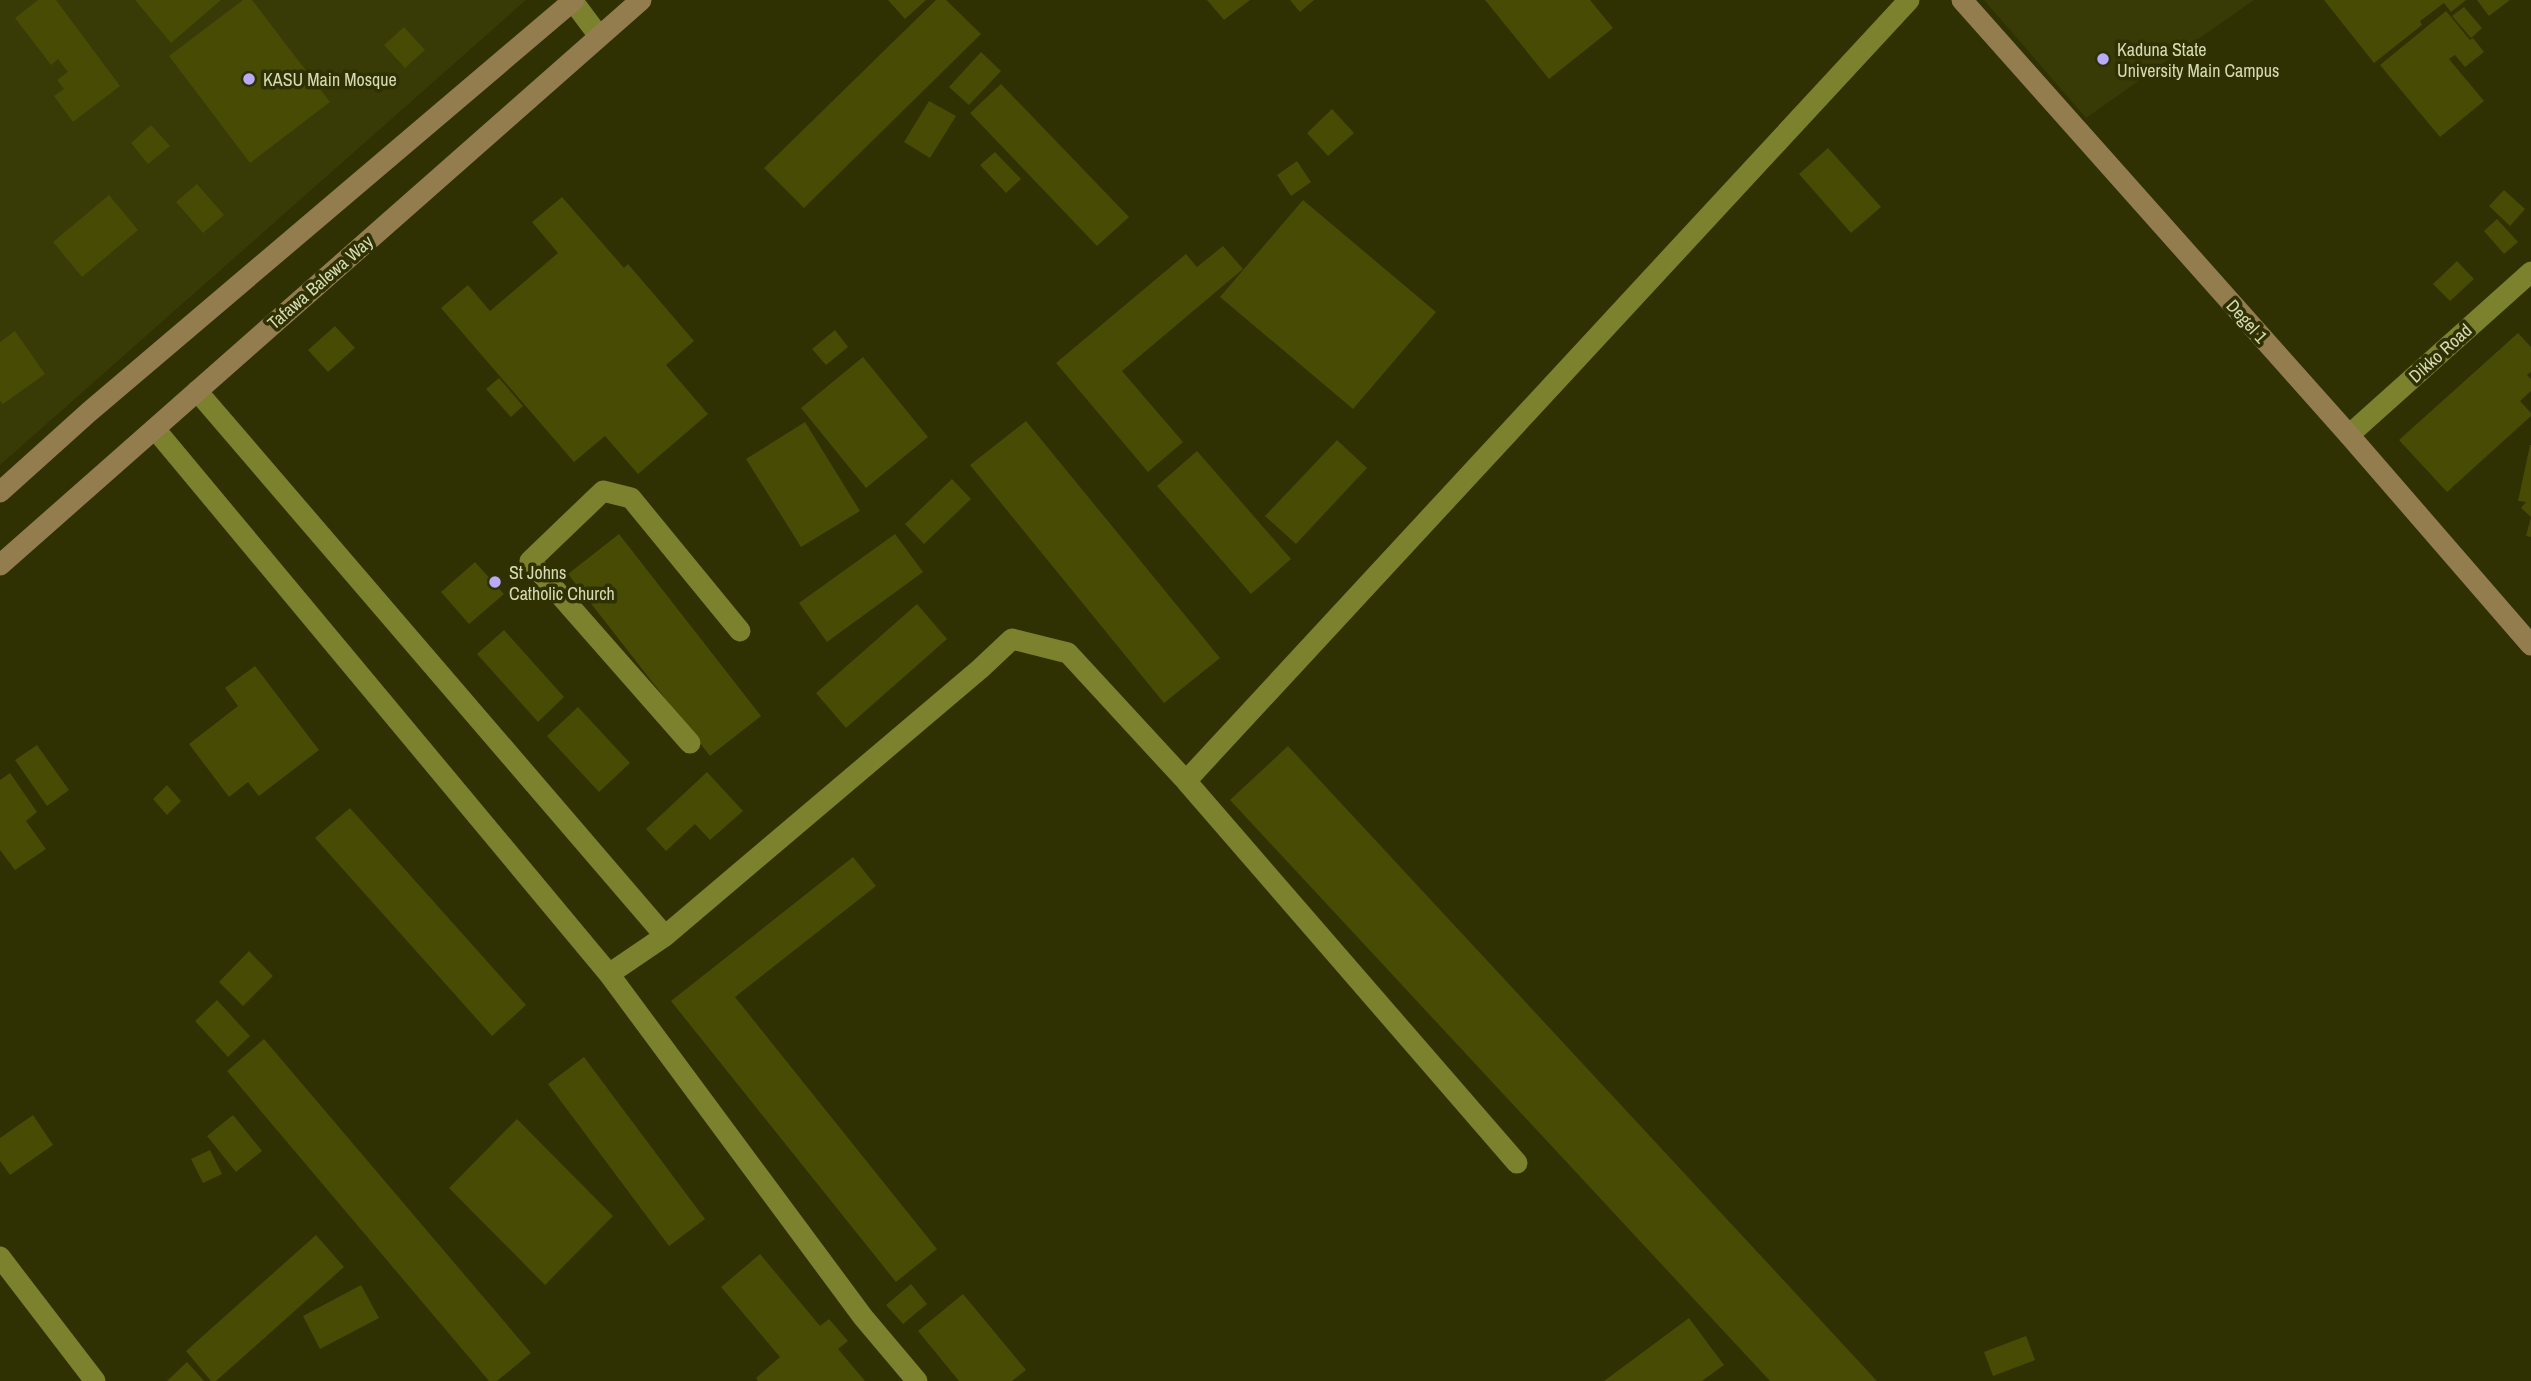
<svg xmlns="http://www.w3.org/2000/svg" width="2531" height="1381" viewBox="0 0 2531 1381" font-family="'Archivo Narrow',sans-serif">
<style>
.built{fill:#383b06}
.building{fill:#484b04}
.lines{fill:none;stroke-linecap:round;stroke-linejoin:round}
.lane{stroke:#7c812d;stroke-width:21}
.street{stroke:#7c812d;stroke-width:21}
.secondary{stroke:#937d4e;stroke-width:21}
.poi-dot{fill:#b9abf7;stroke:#2f3103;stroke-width:2.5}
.labels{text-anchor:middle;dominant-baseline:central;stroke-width:7;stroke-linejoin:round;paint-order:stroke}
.poi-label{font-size:18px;fill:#d5dab2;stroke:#2f3103;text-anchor:start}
.street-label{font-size:18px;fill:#d5dab2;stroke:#2f3103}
</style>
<rect width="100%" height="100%" fill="#2f3103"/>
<!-- built -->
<path class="built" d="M0,0H526L0,465Z
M1984,0H2254L2086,118Z"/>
<!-- building -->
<path class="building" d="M38,0H56L120,86L73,122L54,96L64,89L57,80L68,72L58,59L51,65L15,18Z
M135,0H221L171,43Z
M243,0H252L330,102L250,163L169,56Z
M888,0H926L905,19Z
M936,0H946L981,34L804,208L764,168Z
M1207,0H1250L1224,20Z
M1290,0H1314L1300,12Z
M1485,0H1590L1613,28L1549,79Z
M2324,0H2466L2451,12L2444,3L2420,21L2422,25L2374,63Z
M2477,0H2510L2489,16Z
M2464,7L2482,28L2471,38L2452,16Z
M2446,11L2470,40L2473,38L2484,52L2465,67L2455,55L2449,59L2484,101L2440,137L2380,65Z
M404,27L425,50L405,68L384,45Z
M981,52L1001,71L969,105L949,87Z
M1001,84L1129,217L1097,246L970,113Z
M929,101L956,116L930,158L904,142Z
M1332,109L1354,133L1328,156L1307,133Z
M151,125L170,146L148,164L131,143Z
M1828,148L1881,207L1851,233L1799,174Z
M995,152L1021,179L1006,193L980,165Z
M1297,161L1311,182L1291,196L1277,175Z
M197,184L224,215L203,233L176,202Z
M2504,190L2525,209L2510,226L2489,206Z
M109,195L138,230L82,277L53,242Z
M562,197L624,268L628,264L694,341L666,365L708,414L638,474L605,436L574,462L441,308L468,285L490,311L558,253L532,222Z
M1303,200L1436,312L1353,409L1220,297Z
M2497,219L2518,242L2504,254L2484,231Z
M1223,246L1243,269L1122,371L1183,442L1148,472L1056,363L1186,254L1197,267Z
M2457,261L2474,279L2450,301L2433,284Z
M335,326L355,348L328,372L308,350Z
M835,330L848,347L826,365L812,349Z
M15,331L45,374L3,404L0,401V342Z
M2518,333L2531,347V372L2527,375L2531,379V391L2520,401L2531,413V416L2447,492L2399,440Z
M863,357L928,437L866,488L801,408Z
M499,378L523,406L511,417L486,389Z
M1026,421L1220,658L1164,703L970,465Z
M805,422L860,511L801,547L746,459Z
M1337,440L1367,468L1296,544L1265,516Z
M2530,445H2531V537L2526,536L2531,517L2521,508L2526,502L2518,501Z
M1197,451L1291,559L1251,594L1157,486Z
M952,479L971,499L924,544L905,524Z
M619,534L761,716L710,756L568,574Z
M895,534L923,572L827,642L799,603Z
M475,562L504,594L469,624L441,592Z
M917,604L947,639L846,728L816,693Z
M504,630L564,697L538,722L477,654Z
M255,666L319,750L259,796L248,782L229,797L189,744L238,706L225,688Z
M578,707L630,763L599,792L547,736Z
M37,745L69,790L47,806L15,760Z
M1288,746L1877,1381H1770L1230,800Z
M707,772L743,811L710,840L695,824L666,851L646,829Z
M10,773L37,812L26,821L46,849L15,870L0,850V780Z
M167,785L181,801L167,815L153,799Z
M350,808L526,1005L492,1036L315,838Z
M853,857L876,886L735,997L937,1249L896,1282L671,1001Z
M249,951L273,976L243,1006L219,982Z
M217,1000L250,1036L228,1057L195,1021Z
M264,1039L531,1353L497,1381H489L227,1071Z
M584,1057L705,1219L669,1246L548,1084Z
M33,1115L53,1145L10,1175L0,1161V1138Z
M233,1115L262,1151L236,1172L207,1136Z
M517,1119L613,1216L545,1285L449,1188Z
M210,1150L222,1174L203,1183L191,1159Z
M316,1235L344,1267L216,1381H211L186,1351Z
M760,1254L820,1326L829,1319L848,1341L838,1349L865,1381H758L756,1378L780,1357L721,1287Z
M911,1284L927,1304L903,1324L886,1305Z
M361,1285L379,1318L320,1349L303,1316Z
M963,1294L1026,1370L1012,1381H959L918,1331Z
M1689,1318L1724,1365L1702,1381H1604Z
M2026,1336L2035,1360L1993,1376L1984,1352Z
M187,1362L204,1381H167Z"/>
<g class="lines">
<!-- lane -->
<path class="lane" d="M572,0L599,36
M690,743L530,561L603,491L631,498L740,631"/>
<!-- street -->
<path class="street" d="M197,391L665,936
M155,429L609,974L863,1317L917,1381
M2349,435L2531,272
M1186,781L1909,0
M609,974L665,936L980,669L1012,639L1068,653L1186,781L1517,1163
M0,1257L95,1381"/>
<!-- secondary -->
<path class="secondary" d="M1962,0L2349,435L2531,645
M0,492L89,412L574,0
M0,565L641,0"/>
</g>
<!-- markers -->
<g class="poi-dot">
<circle cx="2103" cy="59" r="7"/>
<circle cx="249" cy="79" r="7"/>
<circle cx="495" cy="582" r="7"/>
</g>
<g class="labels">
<!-- poi labels -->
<g class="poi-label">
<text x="2117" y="49">Kaduna State<tspan x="2117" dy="21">University Main Campus</tspan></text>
<text x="263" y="79">KASU Main Mosque</text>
<text x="509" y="572">St Johns<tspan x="509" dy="21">Catholic Church</tspan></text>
</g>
<!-- street labels -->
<g class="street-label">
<text transform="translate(320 282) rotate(-41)">Tafawa Balewa Way</text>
<text transform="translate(2247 321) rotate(48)">Degel 1</text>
<text transform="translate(2440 353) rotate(-42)">Dikko Road</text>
</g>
</g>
</svg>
